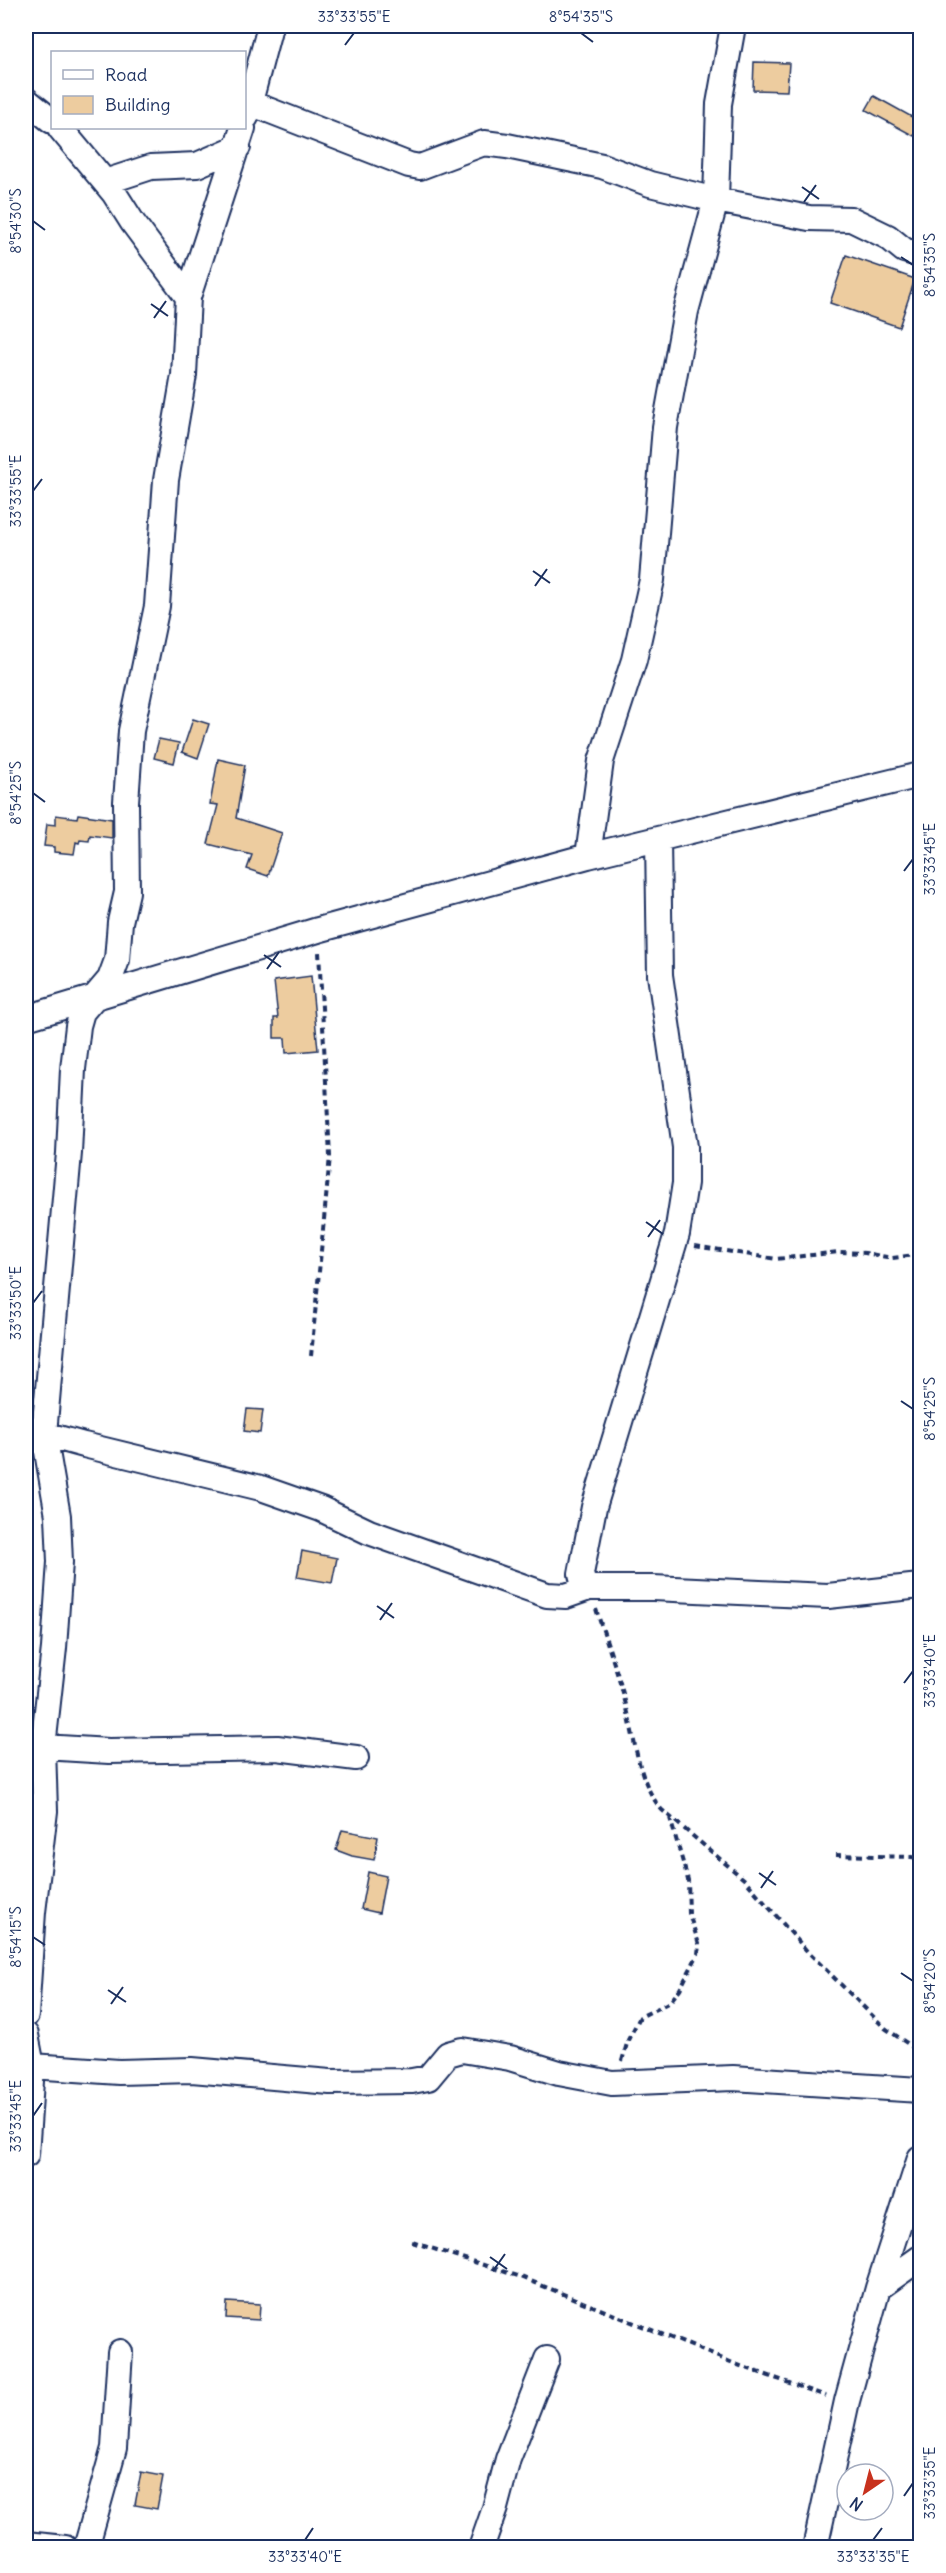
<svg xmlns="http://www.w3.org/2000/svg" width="946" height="2573" viewBox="0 0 946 2573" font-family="Delius,sans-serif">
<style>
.building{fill:#edcc9f;stroke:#1b2f5e;stroke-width:1.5}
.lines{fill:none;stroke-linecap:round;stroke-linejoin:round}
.minor-casing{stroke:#1b2f5e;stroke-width:28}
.path{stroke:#1b2f5e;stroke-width:4;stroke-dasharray:6 4.5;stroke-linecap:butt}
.minor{stroke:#fff;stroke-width:24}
.ticks{fill:none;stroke:#1b2f5e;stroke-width:2}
.neatline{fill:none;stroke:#1b2f5e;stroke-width:2}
.ticks-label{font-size:15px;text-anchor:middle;fill:#1b2f5e}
</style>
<rect width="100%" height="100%" fill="#fff"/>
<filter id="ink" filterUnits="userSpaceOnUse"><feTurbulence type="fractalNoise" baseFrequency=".0167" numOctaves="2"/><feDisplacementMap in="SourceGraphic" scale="12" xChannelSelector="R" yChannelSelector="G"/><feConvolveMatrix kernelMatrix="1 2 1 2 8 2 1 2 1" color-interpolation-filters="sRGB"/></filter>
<g filter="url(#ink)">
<!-- building -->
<path class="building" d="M754,62L789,63L787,91L753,90Z
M874,96L921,122L914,136L866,110Z
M846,255L915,279L899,327L830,303Z
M193,719L209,724L198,758L182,752Z
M159,739L179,743L174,763L154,758Z
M218,759L245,765L236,818L282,833L268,876L247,869L252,855L208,844L218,805L210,804Z
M78,814L112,819V838L90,835L89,841L80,840L79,843L76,842L74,854L54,852V847L44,846L47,824L56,825V815L77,818Z
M311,976L318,1050L286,1053L285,1038H274V1018H278L274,981Z
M247,1409L263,1410L260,1433L244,1431Z
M302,1551L337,1558L332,1583L297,1577Z
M342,1830L378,1837L374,1860L352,1856L336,1850Z
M368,1872L386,1876L379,1913L361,1909Z
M227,2302L260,2304L259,2320L226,2318Z
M141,2472L163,2476L157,2509L135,2505Z"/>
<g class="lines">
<defs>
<path id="minor" d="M26,100L52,121
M250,103L409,165L420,167L484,143L507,146L602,166L650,184L716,200L809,218L851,219L888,237L904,250L920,255
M246,117L270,26
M60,128L114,193L133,223L188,297
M105,182L151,167L197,165L238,147
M588,856L601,761L634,660L652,580L665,427L686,311L716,200L719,104L733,26
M26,1018L318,930L588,856L920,775
M26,1427L44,1434L84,1445L261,1488L321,1509L369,1532L547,1595L566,1596L589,1588H653L828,1596L920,1586
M589,1588L583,1582L581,1574L594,1507L677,1234L685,1183V1147L660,975L658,840
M43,1747L109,1751L277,1748L356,1758
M26,2015L33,1912L45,1811L43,1747L54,1648L60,1562L58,1516L44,1434L69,1153L73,1069L78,1026L82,1012L110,979L117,960L120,922L127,892L126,802L131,731L157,606L166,480L184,375L188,297L243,128
M26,2035L32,2066L26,2155
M32,2066L119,2072L192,2070L330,2082L412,2081L428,2078L448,2054L462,2050L510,2058L559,2073L612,2083L733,2078L920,2090
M878,2288L920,2258
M26,2544L65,2548
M86,2548L114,2448L120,2352
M481,2548L495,2508L508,2459L547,2359
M815,2548L847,2401L878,2288L920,2158"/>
</defs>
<!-- minor casing -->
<use href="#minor" class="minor-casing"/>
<!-- path -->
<path class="path" d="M695,1246L776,1259L839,1252L865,1253L892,1258L915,1255L920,1251
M311,1356L330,1156L319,952
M596,1609C606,1640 617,1670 625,1701C635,1737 637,1781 662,1810L745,1880L807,1951L885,2028L920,2052
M836,1855L912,1857L920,1859
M622,2061L628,2040L640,2017L670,2002L680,1989L698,1954L699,1944L689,1914L688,1880L670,1818
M412,2242L521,2277L738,2365L826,2396"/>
<!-- minor -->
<use href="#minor" class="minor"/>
</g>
</g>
<!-- ticks -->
<path class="ticks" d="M581,33L593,42M345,45L354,33M802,187L819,199M804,202L816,185M33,221L45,230M901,257L913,265M151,304L168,316M154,318L166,301M33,491L42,479M533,571L550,583M535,586L547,569M33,793L45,802M904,871L913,859M264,955L281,967M267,969L279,952M646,1222L663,1234M648,1237L660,1220M33,1303L42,1291M901,1401L913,1409M377,1606L394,1618M380,1620L392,1603M904,1683L913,1671M759,1873L776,1885M761,1888L773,1871M33,1937L45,1945M901,1973L913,1981M108,1990L126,2002M111,2004L123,1987M33,2116L42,2103M490,2257L507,2269M493,2271L505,2254M904,2496L913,2483M305,2540L313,2528M873,2540L882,2528"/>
<!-- margin -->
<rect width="946" height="2573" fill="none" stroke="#fff" stroke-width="66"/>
<!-- legend -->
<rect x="51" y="51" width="195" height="78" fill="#ffffff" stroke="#a4acbf" stroke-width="1.5"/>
<rect x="63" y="70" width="30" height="9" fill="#ffffff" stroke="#a4acbf" stroke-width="1.5"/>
<text x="105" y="81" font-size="18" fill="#1b2f5e">Road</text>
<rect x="63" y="96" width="30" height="18" fill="#edcc9f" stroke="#a4acbf" stroke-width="1.5"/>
<text x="105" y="111" font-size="18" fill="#1b2f5e">Building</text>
<!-- north arrow -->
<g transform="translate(865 2492) rotate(215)"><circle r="28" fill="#ffffff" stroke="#a4acbf" stroke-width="1.5"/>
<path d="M0-4.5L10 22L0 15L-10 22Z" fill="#c8321e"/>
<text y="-9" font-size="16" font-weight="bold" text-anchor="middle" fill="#1b2f5e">N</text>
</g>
<rect x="33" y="33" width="880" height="2507" class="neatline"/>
<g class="ticks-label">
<text x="354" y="22">33°33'55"E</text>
<text x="581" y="22">8°54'35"S</text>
<text transform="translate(16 221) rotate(-90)" y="5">8°54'30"S</text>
<text transform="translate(930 265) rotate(-90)" y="5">8°54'35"S</text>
<text transform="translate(16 491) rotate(-90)" y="5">33°33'55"E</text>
<text transform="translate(16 793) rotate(-90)" y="5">8°54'25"S</text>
<text transform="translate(930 859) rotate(-90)" y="5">33°33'45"E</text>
<text transform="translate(16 1303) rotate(-90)" y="5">33°33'50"E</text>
<text transform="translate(930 1409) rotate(-90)" y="5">8°54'25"S</text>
<text transform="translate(930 1671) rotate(-90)" y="5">33°33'40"E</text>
<text transform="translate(16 1937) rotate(-90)" y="5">8°54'15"S</text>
<text transform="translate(930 1981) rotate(-90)" y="5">8°54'20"S</text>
<text transform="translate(16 2116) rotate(-90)" y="5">33°33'45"E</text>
<text transform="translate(930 2483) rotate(-90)" y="5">33°33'35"E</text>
<text x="305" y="2562">33°33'40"E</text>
<text x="873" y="2562">33°33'35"E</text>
</g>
</svg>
